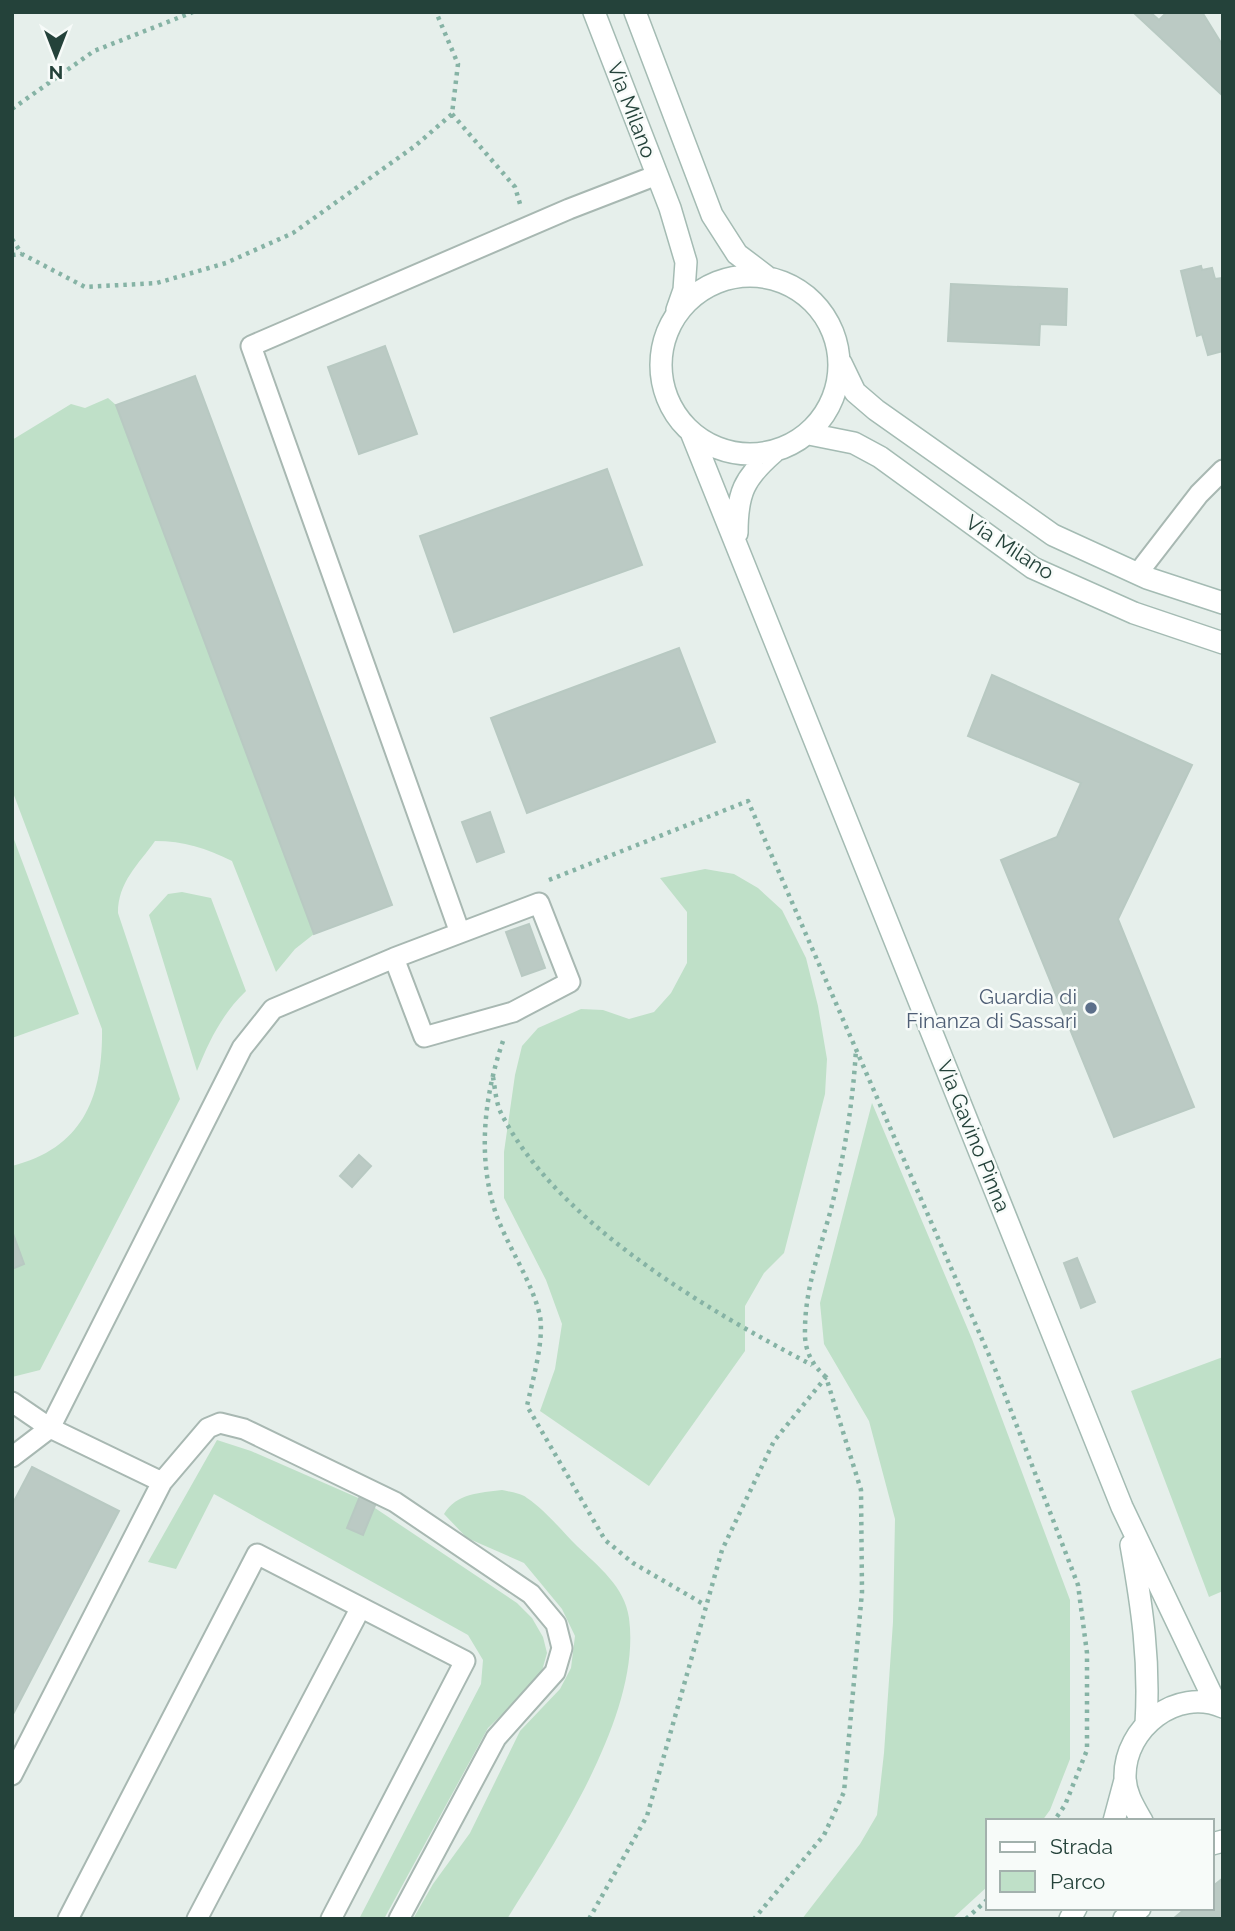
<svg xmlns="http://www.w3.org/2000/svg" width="1235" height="1931" viewBox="0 0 1235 1931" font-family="Raleway,sans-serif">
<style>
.green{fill:#bfe0c8}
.building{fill:#bbcac4;stroke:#b8c9c2;stroke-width:2}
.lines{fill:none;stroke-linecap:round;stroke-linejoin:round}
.lane-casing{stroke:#a8b8b2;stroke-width:23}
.secondary-casing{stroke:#a4bbb3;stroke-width:24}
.path{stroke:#86b3a5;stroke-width:4.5;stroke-dasharray:3.5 5;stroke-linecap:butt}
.lane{stroke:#fff;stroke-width:19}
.secondary{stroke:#fff;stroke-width:21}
.service-dot{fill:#5c6f8a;stroke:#f7fbf9;stroke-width:2.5}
.labels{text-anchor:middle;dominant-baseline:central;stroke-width:5;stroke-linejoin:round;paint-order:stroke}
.street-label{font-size:21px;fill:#24423a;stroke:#f7fbf9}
.service-label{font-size:21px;fill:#4e5e75;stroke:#f7fbf9;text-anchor:end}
</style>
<rect width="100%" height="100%" fill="#e6efeb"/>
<!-- green -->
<path class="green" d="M108,398L116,405L314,934L295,949L276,972L232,861C206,848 184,841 155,841C138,865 118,882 118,913L180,1099L40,1370L12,1377V1166C83,1148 103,1097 102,1029L12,790V440L71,404L85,408Z
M12,834L79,1014L12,1038Z
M705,869L734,874L758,888L782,910L806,958L818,1006L827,1059L825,1094L784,1253L764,1273L745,1306V1351L649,1486L540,1411L555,1369L562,1324L546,1280L504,1198V1152L515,1075L522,1046L538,1028L581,1009L603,1010L629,1019L654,1012L671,993L687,963V912L660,878Z
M182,892L211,898L246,991C222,1014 209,1041 197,1071L149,915L168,894Z
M872,1103L972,1339L1070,1600V1759L1050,1810L1042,1821H988V1886L952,1919H802L860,1844L877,1815L884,1753L893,1622L895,1519L869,1421L824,1344L820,1303Z
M1223,1357V1591L1209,1597L1131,1391Z
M217,1440L251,1451L363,1500L517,1603L532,1618L543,1637L547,1653L540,1678L488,1728L384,1919H359L481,1684L483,1660L468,1635L214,1494L176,1569L148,1562Z
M502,1490C510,1492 521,1493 527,1498C545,1510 561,1530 577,1546C598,1566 625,1587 629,1618C642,1713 556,1841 507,1919H413L433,1884L470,1833L520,1731L560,1689L571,1668L575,1636L562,1609L524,1563L467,1538L444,1514C457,1493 479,1493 502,1490Z"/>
<!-- building -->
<path class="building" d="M1133,12H1150L1159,20L1167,12H1202L1223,46V96Z
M1201,266L1202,270L1212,268L1215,279L1223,278V351L1208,355L1202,334L1197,336L1181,271Z
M951,284L1067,289L1066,325L1040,324L1039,345L948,341Z
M385,346L417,434L359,454L328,367Z
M195,376L392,905L314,934L116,405Z
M607,469L642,565L454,632L420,536Z
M679,648L715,742L527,813L491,718Z
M992,675L1192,765L1118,919L1194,1107L1114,1137L1001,860L1057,837L1081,783L968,736Z
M490,812L504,852L477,862L462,822Z
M529,924L545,968L522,976L506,932Z
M359,1155L371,1166L352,1187L340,1176Z
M12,1231L24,1264L12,1269Z
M1077,1258L1095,1302L1081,1308L1064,1263Z
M32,1467L119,1511L12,1716V1505Z
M360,1496L376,1503L363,1535L347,1528Z
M1223,1878V1919H1173L1186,1908H1212V1887Z"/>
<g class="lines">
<defs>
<path id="lane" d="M1138,573L1199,494L1223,470
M539,903L570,982L513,1012L424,1037L394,958Z
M460,933L251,346L569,209L657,175
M12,1402L50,1428L12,1457
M162,1482L50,1428L242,1048L273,1009L394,958
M12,1775L162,1482L208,1428L220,1423L244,1429L395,1502L531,1594L556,1624L562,1648L555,1672L496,1738L399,1919
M68,1919L257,1554L465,1661L331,1919
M197,1919L360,1609"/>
<path id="secondary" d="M594,12L670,208L686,262L684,290L677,310
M635,12L712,215L737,254L766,276
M661 365a89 89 0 1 1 178 0a89 89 0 1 1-178 0Z
M841,363L855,392L876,410L1053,535L1147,578L1223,603
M691,432L1122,1507L1216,1704
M809,434L854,443L880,457L1033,568L1134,613L1223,643
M737,533C737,493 744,478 774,452
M1131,1545C1142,1607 1150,1660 1146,1724
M1114,1821L1125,1780
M1142,1821C1134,1807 1125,1793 1125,1776C1125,1728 1176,1687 1223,1707
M1212,1844L1223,1841
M1070,1919L1076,1908
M1124,1919L1140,1908"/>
</defs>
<!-- lane casing -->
<use href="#lane" class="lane-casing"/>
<!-- secondary casing -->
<use href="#secondary" class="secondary-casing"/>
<!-- path -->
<path class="path" d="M12,109L94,51L193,12
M452,114L515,187L520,204
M12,239L22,254L85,287L157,283L226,263L293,233L415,146L452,114L458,64L436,12
M12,255L22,254
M549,880L748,801L995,1369L1078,1585L1087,1653V1750L1065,1805L1054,1821
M503,1041C484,1096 477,1158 496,1214C508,1247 530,1278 539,1312C546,1336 532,1382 527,1406L605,1540L633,1563L705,1605
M493,1077C495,1088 496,1103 501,1113C556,1222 707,1310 812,1365
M826,1377C812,1365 804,1350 805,1330C805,1288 820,1250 831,1209C844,1157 853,1103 856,1049
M589,1919L647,1816L722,1550L774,1441L826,1377L861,1490L862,1592L844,1792L824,1835L754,1919
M966,1919L988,1899"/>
<!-- lane -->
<use href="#lane" class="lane"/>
<!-- secondary -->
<use href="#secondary" class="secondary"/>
</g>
<!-- markers -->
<circle class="service-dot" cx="1091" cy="1008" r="7"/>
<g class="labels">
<!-- street labels -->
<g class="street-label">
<text transform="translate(632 110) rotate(69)">Via Milano</text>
<text transform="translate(1010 547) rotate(33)">Via Milano</text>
<text transform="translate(974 1136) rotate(68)">Via Gavino Pinna</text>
</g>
<!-- service labels -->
<g class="service-label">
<text x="1077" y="996">Guardia di<tspan x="1077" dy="24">Finanza di Sassari</tspan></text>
</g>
</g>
<!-- border -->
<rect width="1235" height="1931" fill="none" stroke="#24423a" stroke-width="28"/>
<!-- legend -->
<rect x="986" y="1819" width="228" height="91" fill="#f7fbf9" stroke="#a3b1ad" stroke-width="2"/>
<rect x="1000" y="1842" width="35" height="10" fill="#ffffff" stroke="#a3b1ad" stroke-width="2"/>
<text x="1050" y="1854" font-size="21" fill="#24423a">Strada</text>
<rect x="1000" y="1871" width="35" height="21" fill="#bfe0c8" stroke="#a3b1ad" stroke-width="2"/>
<text x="1050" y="1889" font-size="21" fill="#24423a">Parco</text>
<!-- north arrow -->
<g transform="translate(56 56) rotate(180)" stroke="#f7fbf9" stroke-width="5" paint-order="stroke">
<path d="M0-5L12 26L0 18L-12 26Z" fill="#24423a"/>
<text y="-10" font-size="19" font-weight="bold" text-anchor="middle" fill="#24423a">N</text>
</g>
</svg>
